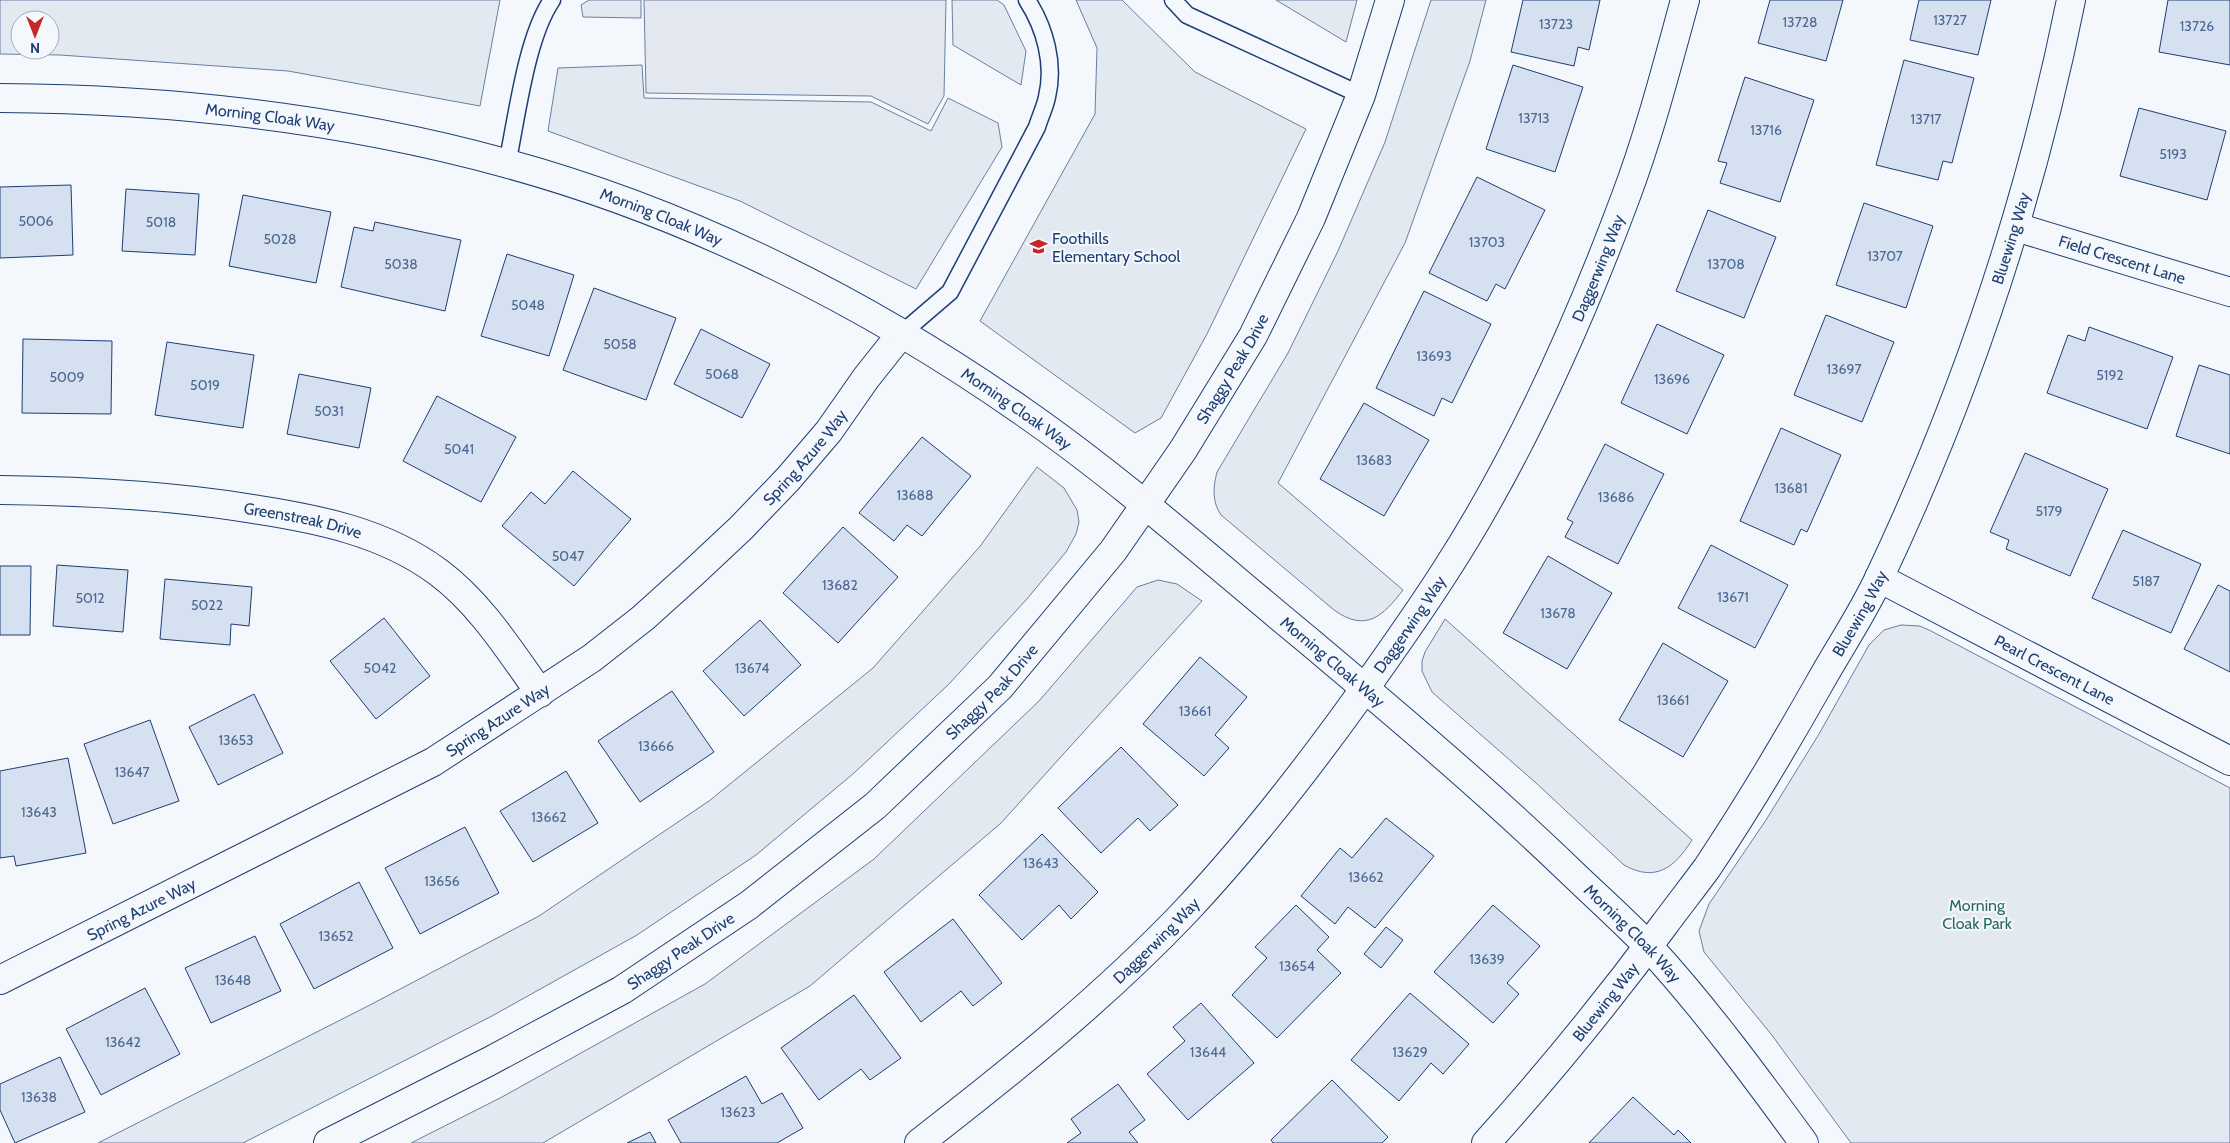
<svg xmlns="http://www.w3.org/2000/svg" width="2230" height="1143" viewBox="0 0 2230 1143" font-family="Cabin,sans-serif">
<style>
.green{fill:#e3e9f0;stroke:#687fa3;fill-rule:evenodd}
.parking{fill:#e3e8f0;stroke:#687fa3}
.building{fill:#d5e0f0;stroke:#1d3f73}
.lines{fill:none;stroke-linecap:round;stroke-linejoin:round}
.lane-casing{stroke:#1d3f73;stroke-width:19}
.street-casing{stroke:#1d3f73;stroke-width:30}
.secondary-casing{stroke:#1d3f73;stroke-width:30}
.lane{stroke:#f4f7fb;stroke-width:16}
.street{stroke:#f4f7fb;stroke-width:28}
.secondary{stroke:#f4f7fb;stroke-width:28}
.labels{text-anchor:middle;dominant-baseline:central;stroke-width:4;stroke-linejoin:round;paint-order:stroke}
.number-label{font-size:14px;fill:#4b6792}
.street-label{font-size:16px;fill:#1d3f73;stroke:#f4f7fb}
.poi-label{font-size:16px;fill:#1d3f73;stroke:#f4f7fb;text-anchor:start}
.park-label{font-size:16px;fill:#2c6c60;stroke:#f4f7fb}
</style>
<rect width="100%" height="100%" fill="#f4f7fb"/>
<!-- green -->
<path class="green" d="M0,0H500L480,106L288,71L60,55L0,54ZM20,20H50V50H20Z
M589,0H641V18L583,17L581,5Z
M952,0H997L1004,5L1026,51L1021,85L953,45Z
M1076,0H1122L1195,72L1306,129L1207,334L1161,418L1135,433L980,321L1095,114L1097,48Z
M1276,0H1357L1346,42Z
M1431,0H1486L1470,61L1405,243L1278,483L1403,590C1383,616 1366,633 1334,610L1221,515C1212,502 1213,487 1217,472L1288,353L1338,251L1385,142Z
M642,65L644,98L871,102L931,131L948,98L998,123L1002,147L916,289L740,201L548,131L558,68Z
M1037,467L1064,488L1077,510L1079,522L1076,534L1066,552L1026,600L949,684L854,773L756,855L637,935L492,1016L243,1143H98L368,1006L539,916L709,801L873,668L981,545Z
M1158,580L1177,584L1202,601L1001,823L810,986L543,1143H411L502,1097L705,984L874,859L1039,701L1137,587Z
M1445,619L1692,840C1675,867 1656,883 1624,865L1535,782L1432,692L1422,671V661L1425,652Z
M1901,625L1920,626L1931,631L2230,788V1143H1851L1771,1034L1704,952L1699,931L1709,904L1766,820L1819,734L1869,645L1884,630Z"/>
<!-- parking -->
<path class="parking" d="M644,0H946L944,96L928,124L871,96L646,93Z"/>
<!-- building -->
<path class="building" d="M1523,0H1600L1589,50L1578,47L1574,66L1511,52Z
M1770,0H1843L1826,61L1758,43Z
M1919,0H1991L1978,55L1910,40Z
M2168,0H2230V65L2159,52Z
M1904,60L1974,78L1952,163L1943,161L1938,180L1876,165Z
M1513,65L1583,87L1555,172L1486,149Z
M1745,77L1814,100L1780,202L1720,183L1727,163L1718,161Z
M2139,108L2226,131L2207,200L2120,176Z
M1477,177L1545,210L1505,289L1496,284L1487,301L1429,273Z
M71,185L73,255L0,258V187Z
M126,189L199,194L195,255L122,251Z
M243,195L331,212L316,283L229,266Z
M1864,203L1933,226L1906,308L1836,285Z
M1708,210L1776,237L1744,318L1676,291Z
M375,222L461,240L445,311L341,287L354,227L373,231Z
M507,254L574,275L549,356L481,336Z
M594,288L676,318L646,400L563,370Z
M1424,291L1491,324L1452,403L1442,398L1434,416L1376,388Z
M1826,315L1894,342L1862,422L1794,395Z
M1657,324L1724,355L1687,434L1621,403Z
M2089,327L2173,357L2147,429L2047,393L2068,335L2085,341Z
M701,329L770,364L742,418L674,384Z
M23,339L112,341L111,414L22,413Z
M167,342L254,355L243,428L155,415Z
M2199,365L2230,375V454L2176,436Z
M299,374L371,388L359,448L287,434Z
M437,396L516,437L481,502L403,461Z
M1364,403L1429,440L1384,516L1320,479Z
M1781,428L1841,455L1807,532L1801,529L1794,545L1740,521Z
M922,437L971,476L922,536L907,525L894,541L859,513Z
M1605,444L1664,474L1618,564L1565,537L1573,522L1567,519Z
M2025,453L2108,489L2070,576L2006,549L2009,540L1990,532Z
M573,471L631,519L574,586L502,526L531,492L545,504Z
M843,527L898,577L838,643L783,593Z
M2123,530L2201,564L2171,633L2092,598Z
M1711,545L1788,585L1755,648L1678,608Z
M1548,556L1612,593L1567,669L1503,633Z
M57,565L128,570L123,632L53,626Z
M0,566H31L30,635H0Z
M165,579L252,587L249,626L231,624L230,645L160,639Z
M2218,585L2230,591V672L2184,649Z
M384,618L430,676L376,719L330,661Z
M760,620L801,665L744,716L703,671Z
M1663,643L1728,681L1683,757L1619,720Z
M1200,657L1247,697L1215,735L1229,748L1204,776L1143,724Z
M672,691L714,752L640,802L598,741Z
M254,694L283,753L218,785L189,727Z
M150,720L179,801L113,824L84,744Z
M1121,747L1178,805L1150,831L1138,818L1101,853L1058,808Z
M68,758L86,853L16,866L14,856L0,858V771Z
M566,771L598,823L533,862L500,811Z
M1386,818L1434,856L1375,928L1348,907L1335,924L1301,896L1340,848L1352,858Z
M465,827L499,893L420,934L385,868Z
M1042,834L1098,892L1071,919L1059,905L1022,940L979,895Z
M359,882L393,948L314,989L280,924Z
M1296,905L1329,937L1317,950L1341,973L1277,1038L1232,995L1267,958L1255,947Z
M1493,905L1540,946L1507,983L1519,994L1493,1023L1434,972Z
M953,919L1002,983L973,1006L961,991L921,1022L884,972Z
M1386,927L1403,940L1381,968L1364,954Z
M255,936L281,991L211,1023L185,968Z
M145,988L180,1054L101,1095L66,1029Z
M1410,993L1469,1044L1443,1074L1431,1063L1399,1101L1351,1060Z
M854,995L901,1058L870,1080L861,1069L819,1100L781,1048Z
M1201,1003L1254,1063L1188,1120L1147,1074L1185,1041L1173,1027Z
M60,1057L85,1112L15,1143L0,1110V1084Z
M746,1076L762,1104L782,1093L803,1128L777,1143H681L668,1120Z
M1332,1080L1388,1137L1382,1143H1273L1271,1140Z
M1118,1084L1145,1120L1129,1132L1138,1143H1067L1081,1133L1071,1119Z
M1633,1097L1674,1135L1678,1130L1691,1143H1589Z
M650,1132L656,1143H627Z"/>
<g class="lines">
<defs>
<path id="lane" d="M1173,0L1187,15L1361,95
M507,164C517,117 526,38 552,0
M901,334L950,292L1037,127C1040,117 1045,107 1047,97C1055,64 1045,28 1027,0"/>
<g id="street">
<path id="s1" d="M2016,227L2230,292"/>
<path id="s2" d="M0,490C85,491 169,495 253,509C318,519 384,532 438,572C480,603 510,651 540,693"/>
<path id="s3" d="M1145,505L1183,450L1253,336L1311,218L1361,95L1390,0"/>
<path id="s4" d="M1879,578L2230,761"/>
<path id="s5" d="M0,980L433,762L592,658L643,618L693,573L741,528L788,479L829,431L866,378L901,334"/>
<path id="s6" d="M919,1143C1012,1071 1104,997 1185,912C1248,845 1304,773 1358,698C1388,656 1418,614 1446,570C1521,454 1578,325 1626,196C1650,132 1667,66 1685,0"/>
<path id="s7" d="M1486,1143C1549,1073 1608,1001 1664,925C1678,906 1693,887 1707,868C1747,808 1784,746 1819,684C1839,648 1863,613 1880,576C1967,392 2031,199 2071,0"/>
</g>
<g id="secondary">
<path id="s8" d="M0,98C170,99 341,118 505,163C689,213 866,302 1022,411C1123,481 1215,564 1310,642C1399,717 1487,791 1571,872C1597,897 1624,921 1649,947C1705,1008 1755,1076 1804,1143"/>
<path id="s9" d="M328,1143L488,1062L622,990L749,905L875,806L1000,687L1113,551L1145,505"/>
</g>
</defs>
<!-- lane casing -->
<use href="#lane" class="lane-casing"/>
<!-- street casing -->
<use href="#street" class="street-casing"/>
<!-- secondary casing -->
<use href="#secondary" class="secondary-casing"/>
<!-- lane -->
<use href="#lane" class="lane"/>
<!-- street -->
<use href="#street" class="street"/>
<!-- secondary -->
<use href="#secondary" class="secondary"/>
</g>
<!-- icons -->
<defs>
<symbol id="school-bare" viewBox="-9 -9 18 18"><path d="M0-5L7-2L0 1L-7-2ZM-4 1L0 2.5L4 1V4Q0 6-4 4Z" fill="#c62828" stroke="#f4f7fb" stroke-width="2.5" paint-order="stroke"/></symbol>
</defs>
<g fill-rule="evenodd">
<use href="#school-bare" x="1026" y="234" width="25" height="25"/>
</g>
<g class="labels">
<!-- number labels -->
<g class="number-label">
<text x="1950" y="20">13727</text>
<text x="1800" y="22">13728</text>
<text x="1556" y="24">13723</text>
<text x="2197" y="26">13726</text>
<text x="1534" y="118">13713</text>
<text x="1926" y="119">13717</text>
<text x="1766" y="130">13716</text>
<text x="2173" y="154">5193</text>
<text x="36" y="221">5006</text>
<text x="161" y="222">5018</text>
<text x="280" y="239">5028</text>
<text x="1487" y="242">13703</text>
<text x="1885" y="256">13707</text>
<text x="401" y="264">5038</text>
<text x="1726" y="264">13708</text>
<text x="528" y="305">5048</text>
<text x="620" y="344">5058</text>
<text x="1434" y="356">13693</text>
<text x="1844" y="369">13697</text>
<text x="722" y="374">5068</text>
<text x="2110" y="375">5192</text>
<text x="67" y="377">5009</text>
<text x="1672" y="379">13696</text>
<text x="205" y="385">5019</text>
<text x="329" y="411">5031</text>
<text x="459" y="449">5041</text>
<text x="1374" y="460">13683</text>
<text x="1791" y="488">13681</text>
<text x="915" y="495">13688</text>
<text x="1616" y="497">13686</text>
<text x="2049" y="511">5179</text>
<text x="568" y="556">5047</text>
<text x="2146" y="581">5187</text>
<text x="840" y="585">13682</text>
<text x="1733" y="597">13671</text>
<text x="90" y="598">5012</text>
<text x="207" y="605">5022</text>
<text x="1558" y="613">13678</text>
<text x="380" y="668">5042</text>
<text x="752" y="668">13674</text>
<text x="1673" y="700">13661</text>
<text x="1195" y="711">13661</text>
<text x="236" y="740">13653</text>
<text x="656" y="746">13666</text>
<text x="132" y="772">13647</text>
<text x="39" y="812">13643</text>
<text x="549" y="817">13662</text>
<text x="1041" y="863">13643</text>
<text x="1366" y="877">13662</text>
<text x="442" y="881">13656</text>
<text x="336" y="936">13652</text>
<text x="1487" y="959">13639</text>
<text x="1297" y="966">13654</text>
<text x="233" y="980">13648</text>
<text x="123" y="1042">13642</text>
<text x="1208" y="1052">13644</text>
<text x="1410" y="1052">13629</text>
<text x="39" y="1097">13638</text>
<text x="738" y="1112">13623</text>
</g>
<!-- street labels -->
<g class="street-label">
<text stroke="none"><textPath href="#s8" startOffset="271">Morning Cloak Way</textPath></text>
<text stroke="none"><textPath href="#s8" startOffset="676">Morning Cloak Way</textPath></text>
<text stroke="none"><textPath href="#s7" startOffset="1055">Bluewing Way</textPath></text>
<text stroke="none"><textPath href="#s1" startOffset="111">Field Crescent Lane</textPath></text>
<text stroke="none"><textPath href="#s6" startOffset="1122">Daggerwing Way</textPath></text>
<text stroke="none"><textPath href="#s3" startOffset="162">Shaggy Peak Drive</textPath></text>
<text stroke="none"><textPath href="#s8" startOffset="1081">Morning Cloak Way</textPath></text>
<text stroke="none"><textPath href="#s5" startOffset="968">Spring Azure Way</textPath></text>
<text stroke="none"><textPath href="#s2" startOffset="305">Greenstreak Drive</textPath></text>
<text stroke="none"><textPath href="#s7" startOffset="650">Bluewing Way</textPath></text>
<text stroke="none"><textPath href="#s6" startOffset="718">Daggerwing Way</textPath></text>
<text stroke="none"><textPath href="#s8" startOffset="1486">Morning Cloak Way</textPath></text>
<text stroke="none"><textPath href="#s4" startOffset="198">Pearl Crescent Lane</textPath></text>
<text stroke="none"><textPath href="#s9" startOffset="808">Shaggy Peak Drive</textPath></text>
<text stroke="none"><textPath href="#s5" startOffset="562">Spring Azure Way</textPath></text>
<text stroke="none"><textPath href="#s5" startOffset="158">Spring Azure Way</textPath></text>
<text stroke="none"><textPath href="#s8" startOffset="1891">Morning Cloak Way</textPath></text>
<text stroke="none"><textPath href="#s6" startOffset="312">Daggerwing Way</textPath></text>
<text stroke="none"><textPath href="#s9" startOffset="402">Shaggy Peak Drive</textPath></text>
<text stroke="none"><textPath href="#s7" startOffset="185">Bluewing Way</textPath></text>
</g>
<!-- poi labels -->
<g class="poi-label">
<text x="1052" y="238">Foothills<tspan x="1052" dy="18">Elementary School</tspan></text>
</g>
<!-- park labels -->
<g class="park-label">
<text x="1977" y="905">Morning<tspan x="1977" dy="18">Cloak Park</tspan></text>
</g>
</g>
<!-- north arrow -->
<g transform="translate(35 35) rotate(180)"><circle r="24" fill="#f4f7fb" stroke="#9eadc5"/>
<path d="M0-4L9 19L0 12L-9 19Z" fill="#c62828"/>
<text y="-8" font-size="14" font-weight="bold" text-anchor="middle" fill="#1d3f73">N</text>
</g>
</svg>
